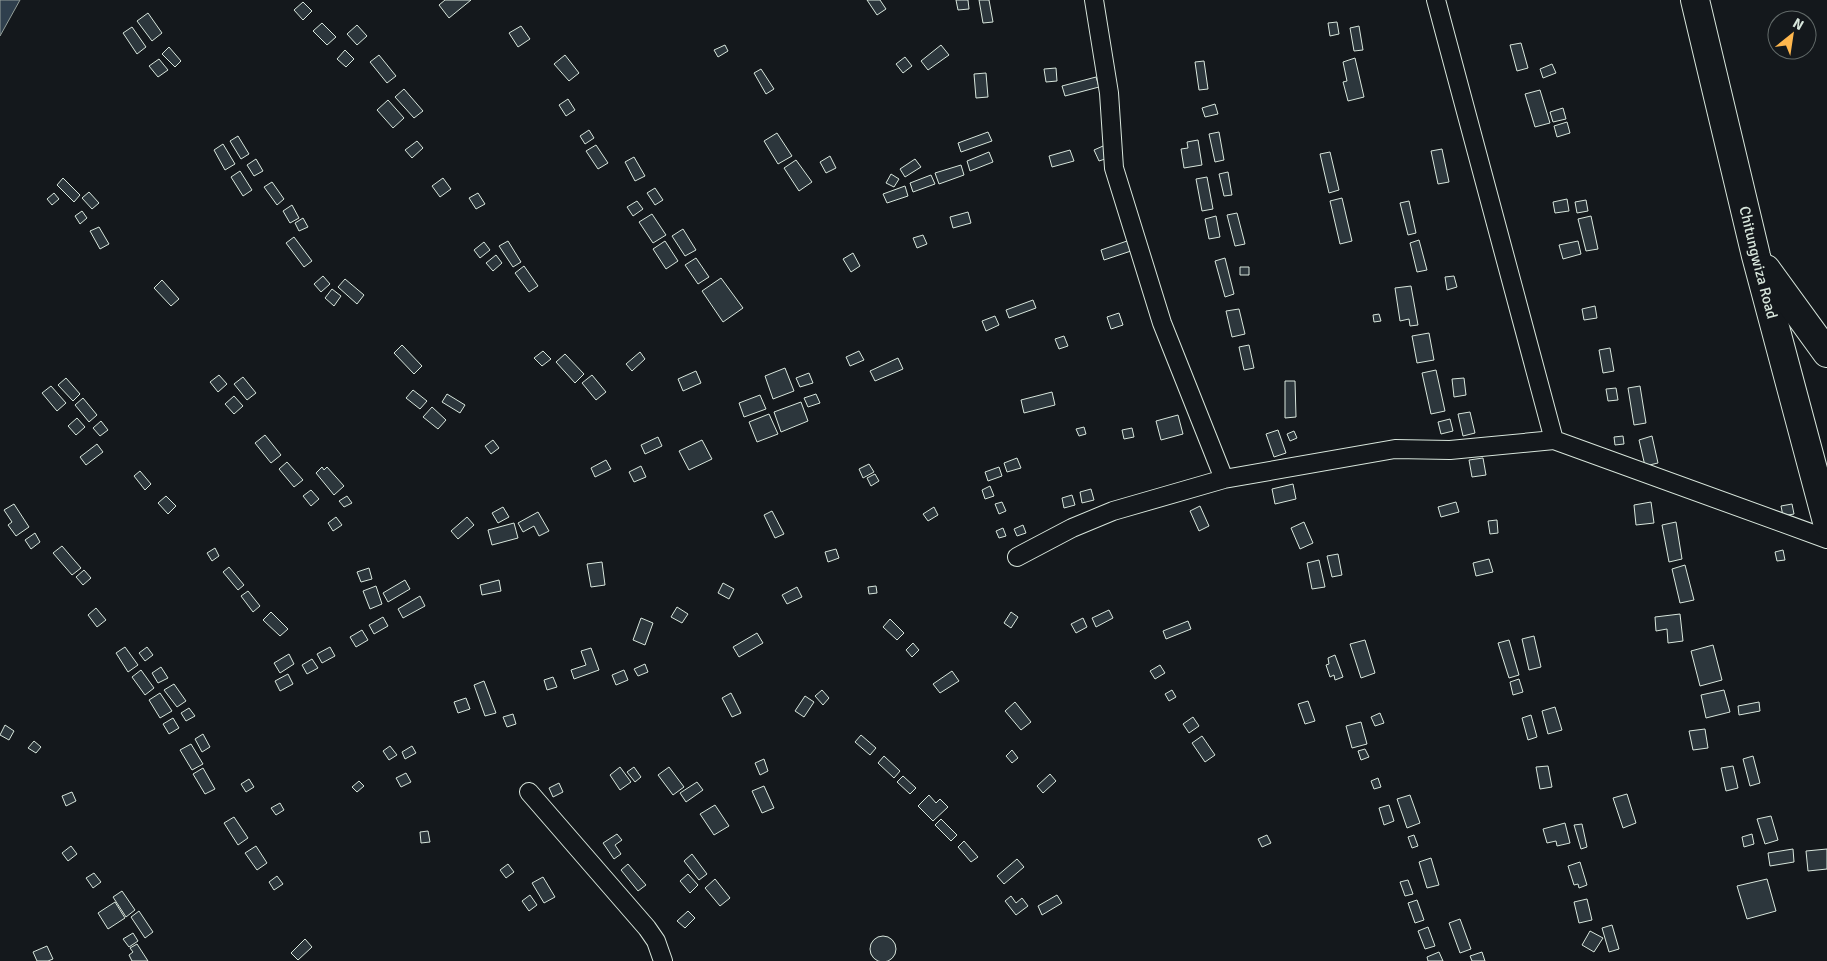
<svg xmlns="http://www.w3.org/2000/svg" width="1827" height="961" viewBox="0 0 1827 961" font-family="Signika,sans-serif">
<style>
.water{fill:#2f3f4d;stroke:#939e99}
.building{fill:#2c363c;stroke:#d8e6dc}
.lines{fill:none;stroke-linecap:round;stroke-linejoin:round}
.minor-casing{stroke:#d8e6dc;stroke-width:20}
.primary-casing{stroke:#d8e6dc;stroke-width:30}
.minor{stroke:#14181c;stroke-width:18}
.primary{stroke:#14181c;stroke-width:28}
.labels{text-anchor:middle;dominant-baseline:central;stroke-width:4;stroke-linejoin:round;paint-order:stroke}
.street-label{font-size:15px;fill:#d8e6dc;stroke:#14181c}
</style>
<rect width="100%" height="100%" fill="#14181c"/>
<!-- water -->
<path class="water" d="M0,0H20L0,36Z"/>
<!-- building -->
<path class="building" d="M445,0H471L449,18L439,5Z
M867,0H880L886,9L877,15Z
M956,0H968L969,9L958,10Z
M979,0H989L993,22L983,23Z
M303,2L312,11L303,20L294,10Z
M148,13L162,33L152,41L137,21Z
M1337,22L1339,34L1330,36L1328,23Z
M322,23L336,37L327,45L313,31Z
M357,25L367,36L357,45L347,34Z
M521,26L530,39L518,47L509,33Z
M1359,26L1363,50L1354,51L1350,28Z
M132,27L146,47L137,54L123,33Z
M1521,43L1528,68L1517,71L1510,45Z
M725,45L728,51L718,57L714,50Z
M941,45L949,55L928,70L921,61Z
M169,47L181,61L175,67L162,54Z
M345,50L354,59L346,67L337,59Z
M379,55L396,76L387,83L370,62Z
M565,55L579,73L569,81L554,64Z
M905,57L912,66L903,73L896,64Z
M1355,58L1364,97L1348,101L1343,82L1347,81L1343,62Z
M159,59L168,70L158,77L149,66Z
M1204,61L1208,89L1199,90L1195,62Z
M1552,64L1556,73L1543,78L1540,69Z
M1056,68L1057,81L1046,82L1044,69Z
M761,69L774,89L766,94L754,73Z
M986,73L988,97L976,98L974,74Z
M1096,77L1099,87L1065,96L1062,86Z
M404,89L423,111L414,118L395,97Z
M1540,90L1550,123L1535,127L1525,94Z
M568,99L575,110L566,116L559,105Z
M388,100L404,118L393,128L377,110Z
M1215,104L1218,114L1205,117L1202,108Z
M1563,108L1566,119L1553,122L1550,112Z
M1567,122L1570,133L1557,137L1554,126Z
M589,130L594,138L585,144L580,136Z
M988,132L992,141L961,152L958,143Z
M1219,132L1224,160L1215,162L1209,134Z
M777,133L792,156L778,164L764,141Z
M238,136L249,154L241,159L230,141Z
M1198,140L1202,165L1184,168L1181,149L1188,148L1187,142Z
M417,141L423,148L412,158L405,150Z
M223,144L235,164L225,170L214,150Z
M596,145L608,163L598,169L586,151Z
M1103,146L1108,158L1099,161L1094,150Z
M1442,149L1449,182L1438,184L1431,151Z
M1070,150L1074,161L1052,167L1049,156Z
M989,152L993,162L970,171L967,161Z
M1330,152L1339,190L1329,193L1320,154Z
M830,156L836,168L826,173L820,162Z
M634,157L645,176L635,181L625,162Z
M256,159L263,171L254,176L247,165Z
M915,159L921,167L905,177L900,169Z
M796,160L812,182L799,191L784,168Z
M961,165L964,175L939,184L935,173Z
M240,171L252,190L243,196L231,177Z
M1228,172L1232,195L1224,196L1219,174Z
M891,174L899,179L894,187L886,183Z
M931,175L935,184L913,192L910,183Z
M1207,177L1213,209L1202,211L1196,179Z
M63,178L80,195L74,202L57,185Z
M443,178L451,189L440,197L432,186Z
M272,182L284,199L277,205L264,187Z
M905,186L908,196L887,203L883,194Z
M655,188L663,200L655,205L647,193Z
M89,192L99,203L92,209L82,198Z
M54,193L59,199L52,205L47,199Z
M478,193L485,204L476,209L469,198Z
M1342,198L1352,241L1340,244L1330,201Z
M1567,199L1569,211L1555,213L1553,202Z
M1586,200L1588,211L1577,213L1575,202Z
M637,201L643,209L633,216L627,207Z
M1409,201L1416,233L1408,235L1400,203Z
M292,205L299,218L290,223L283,211Z
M82,211L87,218L80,224L75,216Z
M968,212L971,223L953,228L950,217Z
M1237,213L1245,244L1235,246L1227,215Z
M652,214L666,235L653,243L639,222Z
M1216,216L1220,237L1209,239L1205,219Z
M1591,216L1598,249L1586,251L1578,219Z
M303,218L308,227L299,231L295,223Z
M99,227L109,244L100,249L90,231Z
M683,229L696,250L685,256L672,236Z
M923,235L927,244L917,248L913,238Z
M294,237L312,261L304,267L286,243Z
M1419,240L1427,270L1417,272L1410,243Z
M508,241L521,262L513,267L499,246Z
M665,241L678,261L666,269L653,249Z
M1127,241L1131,251L1104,260L1101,250Z
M1578,241L1581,254L1563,259L1559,245Z
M484,242L490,250L480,258L474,250Z
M853,253L860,266L851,272L843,259Z
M496,255L502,263L493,271L486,263Z
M696,258L709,277L698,284L685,265Z
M1225,258L1234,294L1225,297L1215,261Z
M524,266L538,286L529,292L515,273Z
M1240,267H1249V275H1240Z
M323,276L330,284L321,292L314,284Z
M1454,276L1457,287L1447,290L1445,277Z
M721,278L743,308L723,322L702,291Z
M345,279L364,295L357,304L338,287Z
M162,280L179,299L171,306L154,288Z
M1411,286L1418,325L1410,326L1409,319L1400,321L1395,288Z
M332,289L341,296L334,306L325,298Z
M1033,300L1036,308L1009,318L1006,310Z
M1595,306L1597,318L1584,320L1582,309Z
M1239,309L1245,334L1232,337L1226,311Z
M1119,313L1123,325L1111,329L1107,317Z
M1379,314L1381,321L1374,322L1373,315Z
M995,316L999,325L986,331L982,321Z
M1429,333L1434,360L1417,363L1412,336Z
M1064,336L1068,346L1059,349L1055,339Z
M402,345L422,366L414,374L394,353Z
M1249,345L1254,368L1244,370L1239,347Z
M1610,348L1614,371L1603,373L1599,350Z
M543,351L551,359L542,366L534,358Z
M859,351L864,360L850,366L846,357Z
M640,352L645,359L632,371L626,364Z
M565,354L584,374L575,383L556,362Z
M898,358L903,369L875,381L870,371Z
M785,368L794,391L773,399L765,376Z
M1436,370L1445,411L1431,414L1422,373Z
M696,371L701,383L683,391L678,379Z
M809,373L813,383L800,387L796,378Z
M219,375L227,384L218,392L210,382Z
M592,375L606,392L596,400L582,383Z
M243,377L256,393L247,400L234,384Z
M66,378L80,394L73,401L58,385Z
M1464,378L1466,395L1454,397L1452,379Z
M1285,381H1295L1296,417L1285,418Z
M51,386L66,403L57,411L42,393Z
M1640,386L1646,423L1634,425L1628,388Z
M1616,388L1618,400L1608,401L1606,389Z
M413,390L427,401L420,409L406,398Z
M1052,392L1055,405L1024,413L1021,400Z
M447,394L465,405L460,413L442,402Z
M816,394L820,403L808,407L804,398Z
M760,395L766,409L744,417L739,403Z
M234,396L243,406L234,414L225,404Z
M83,398L97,415L89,422L75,405Z
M801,402L808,421L781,432L774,412Z
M432,407L446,420L438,429L423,417Z
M1470,412L1475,433L1463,436L1458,414Z
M769,414L778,434L757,442L749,422Z
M1178,415L1183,434L1161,440L1156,421Z
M77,418L85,427L76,435L68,426Z
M1450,419L1453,431L1441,434L1438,422Z
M101,421L108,430L100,436L93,428Z
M1084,427L1086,434L1079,436L1076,429Z
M1132,428L1134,437L1124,439L1122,430Z
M1278,430L1286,453L1274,457L1266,434Z
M1294,431L1297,438L1290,441L1287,434Z
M265,435L281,455L271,463L255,443Z
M1623,436L1624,444L1615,445L1614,437Z
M1652,436L1658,463L1645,466L1639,440Z
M658,437L662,446L645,454L641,445Z
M493,440L499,448L491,454L485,446Z
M702,440L712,459L689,470L679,451Z
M97,444L103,452L86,465L80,457Z
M1017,458L1021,468L1007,472L1004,463Z
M1483,458L1486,475L1472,477L1469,460Z
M606,460L611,469L595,477L591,468Z
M287,462L303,480L294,487L279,469Z
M869,464L874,472L863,478L859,469Z
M641,466L646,477L634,482L629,472Z
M322,467L324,470L327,467L344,486L334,495L316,473Z
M999,467L1002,476L988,481L985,472Z
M140,471L151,484L145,490L134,476Z
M875,474L879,481L871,486L867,478Z
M1293,484L1296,499L1275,504L1272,489Z
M990,486L994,496L985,499L982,490Z
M1091,489L1094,500L1082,503L1080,492Z
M311,490L319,499L311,506L303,496Z
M1072,495L1075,505L1064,508L1062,498Z
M166,496L176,506L168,514L158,503Z
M347,496L352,503L344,507L339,501Z
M1002,502L1006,511L999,514L995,504Z
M1456,502L1459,512L1441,517L1438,507Z
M1651,502L1654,523L1636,525L1634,505Z
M14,504L29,527L16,536L8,525L12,522L4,510Z
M1792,504L1794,514L1783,516L1781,506Z
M1200,506L1209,526L1199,531L1190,511Z
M503,507L509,517L498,523L492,513Z
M934,507L938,515L928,521L923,514Z
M772,511L784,534L775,538L764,515Z
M538,512L549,531L539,536L534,526L523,532L518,523Z
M336,517L342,525L333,531L328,523Z
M467,517L474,525L458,539L451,531Z
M1497,520L1498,533L1490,534L1488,521Z
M1304,522L1313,543L1300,549L1291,528Z
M1676,522L1682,559L1669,562L1662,525Z
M514,523L518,538L492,545L488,530Z
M1023,525L1026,533L1017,536L1014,529Z
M1003,528L1006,536L999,538L996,531Z
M35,533L40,542L31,549L25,540Z
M62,546L81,568L72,575L53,553Z
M215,548L219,556L212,561L207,553Z
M836,549L839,558L828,562L825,552Z
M1783,550L1785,560L1777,561L1775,552Z
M1338,554L1342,575L1332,577L1327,556Z
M1489,559L1493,572L1476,576L1473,563Z
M1319,560L1325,587L1312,589L1307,563Z
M602,562L605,585L591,587L587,564Z
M1685,565L1694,600L1680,603L1672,569Z
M229,567L244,585L238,590L223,572Z
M369,568L372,579L361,582L357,572Z
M84,570L91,578L83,585L76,577Z
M405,580L410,589L388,602L383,593Z
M499,580L501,591L482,595L480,585Z
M723,583L734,589L729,599L718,593Z
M376,586L382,604L370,609L363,591Z
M876,586L877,593L869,594L868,587Z
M797,587L802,597L787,604L782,595Z
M248,591L260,606L253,612L241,596Z
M420,596L425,606L403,618L398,609Z
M677,607L688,614L682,623L671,617Z
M96,608L106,620L97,627L88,615Z
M1109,610L1113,618L1096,627L1092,618Z
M271,612L288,629L280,636L263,620Z
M1011,612L1018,617L1011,628L1004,623Z
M1680,614L1683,641L1668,643L1667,629L1656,631L1655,617Z
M383,617L388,626L374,634L369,625Z
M641,618L653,623L645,645L633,640Z
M1083,618L1087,627L1076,633L1071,624Z
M890,619L904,633L897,640L883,627Z
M1188,621L1191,629L1166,639L1163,631Z
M362,630L368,640L356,647L350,637Z
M757,633L763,643L739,657L733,647Z
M1534,636L1541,667L1529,670L1522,639Z
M1365,640L1375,673L1361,678L1350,644Z
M1509,640L1519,675L1509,678L1498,643Z
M913,643L919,650L912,657L906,650Z
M1713,645L1722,680L1700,686L1691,651Z
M125,647L138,665L128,672L116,653Z
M147,647L153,655L145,661L139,653Z
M330,647L335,656L322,663L317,654Z
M591,648L599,670L574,679L571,670L586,665L581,651Z
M289,654L294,664L280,673L274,663Z
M1335,655L1343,677L1335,680L1334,675L1330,677L1326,665L1329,664L1328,658Z
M312,659L318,668L307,674L302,665Z
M645,664L648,672L638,676L634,669Z
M1160,665L1165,673L1155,679L1150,671Z
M161,667L168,678L158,683L152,673Z
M141,670L154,688L145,695L132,677Z
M624,670L628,680L616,685L612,675Z
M952,671L959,681L940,693L933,684Z
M288,674L293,684L280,691L275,681Z
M553,677L557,687L547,690L544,680Z
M1519,679L1523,692L1513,695L1510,682Z
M484,681L496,713L485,716L474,685Z
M174,684L186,701L177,707L164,690Z
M822,690L829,698L823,705L815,696Z
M1172,690L1176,697L1169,701L1165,694Z
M1724,690L1730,712L1706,718L1701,695Z
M160,693L172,711L160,718L149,700Z
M731,693L741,713L732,717L722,698Z
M805,696L814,702L804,717L795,711Z
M466,698L470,709L458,713L454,702Z
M1308,701L1315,721L1305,724L1298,704Z
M1015,702L1031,722L1021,730L1005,711Z
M1759,702L1760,711L1739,715L1738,706Z
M1555,707L1562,730L1548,734L1542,711Z
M189,708L195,716L186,721L181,713Z
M1380,713L1384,723L1375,726L1371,717Z
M513,714L516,724L507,727L503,717Z
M1531,715L1537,737L1528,740L1522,718Z
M1193,717L1199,726L1189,733L1183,724Z
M173,718L179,728L169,734L163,724Z
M1361,722L1367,744L1352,748L1346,726Z
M5,725L14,731L9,740L0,735Z
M1705,729L1708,748L1693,750L1689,731Z
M203,734L210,747L202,752L195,739Z
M861,735L876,748L870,755L855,742Z
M1202,736L1215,755L1205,762L1192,743Z
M34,741L41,747L36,753L28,748Z
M191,744L203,764L192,770L180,750Z
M390,746L397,755L389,760L383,751Z
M412,746L416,753L405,759L402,752Z
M1365,749L1369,757L1361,760L1358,751Z
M1012,750L1018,758L1012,763L1006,756Z
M884,756L900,771L894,778L878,763Z
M1753,756L1760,783L1750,786L1743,759Z
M764,759L768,771L760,775L755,763Z
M1548,766L1552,787L1540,789L1536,767Z
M1733,766L1738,788L1726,791L1721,768Z
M620,767L631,782L620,790L610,775Z
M634,767L641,777L635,782L627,772Z
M669,767L684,787L673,795L658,775Z
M203,768L215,789L205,794L193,774Z
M406,773L411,782L401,787L396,778Z
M1050,774L1056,781L1043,793L1037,786Z
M903,776L916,788L910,794L897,782Z
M1378,778L1381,787L1374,789L1371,781Z
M249,779L254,787L246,792L241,784Z
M359,781L364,786L357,792L352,787Z
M697,782L703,790L686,802L680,793Z
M559,783L563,792L553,797L549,788Z
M764,786L774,808L762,813L752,791Z
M72,792L76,801L66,806L62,796Z
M1627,794L1636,823L1623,828L1613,798Z
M929,795L936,803L940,799L948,807L933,821L918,806Z
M1410,795L1420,823L1407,828L1397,799Z
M280,803L284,810L276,815L271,808Z
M715,805L729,826L714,835L700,814Z
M1389,805L1394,821L1384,825L1379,808Z
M1771,816L1778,840L1765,844L1757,819Z
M234,817L248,838L238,845L224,823Z
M941,819L957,835L951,841L935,825Z
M1565,823L1570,843L1557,846L1556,841L1547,843L1543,829Z
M1582,824L1587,847L1581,849L1574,825Z
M428,831L430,842L421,843L420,832Z
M617,834L622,840L615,845L621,854L614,859L603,843Z
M1752,834L1754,844L1744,847L1742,837Z
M1267,835L1271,843L1262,847L1258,839Z
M1414,835L1418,846L1412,848L1408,837Z
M964,841L978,857L971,862L958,847Z
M71,846L77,854L68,861L62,853Z
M256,846L267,863L257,870L245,853Z
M1793,849L1794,862L1770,866L1768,853Z
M1827,849V869L1808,871L1806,851Z
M692,854L707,874L699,880L684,861Z
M1431,858L1439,885L1427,888L1419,862Z
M1017,859L1024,867L1004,884L997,876Z
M1580,862L1587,885L1579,888L1578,884L1574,885L1568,866Z
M508,864L514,872L506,878L500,870Z
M628,864L646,885L638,891L621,870Z
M94,873L101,882L93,888L86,878Z
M688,874L698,885L690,893L680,881Z
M277,876L283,884L274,890L269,882Z
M543,877L555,897L544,903L532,883Z
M715,879L730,898L720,906L705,888Z
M1767,879L1776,911L1747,919L1737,886Z
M1408,880L1413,894L1405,896L1400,882Z
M122,891L135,910L126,917L113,897Z
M530,895L537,905L529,911L522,901Z
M1057,895L1062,903L1042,915L1038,906Z
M1011,896L1016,903L1022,898L1028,906L1016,915L1005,901Z
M1587,899L1592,920L1579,923L1574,902Z
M1417,900L1424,920L1415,923L1408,903Z
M115,902L125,918L108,929L98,913Z
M139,911L153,932L145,938L131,917Z
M688,911L695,918L685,928L677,921Z
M1460,919L1471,949L1460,953L1449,923Z
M1612,925L1619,949L1609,952L1602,928Z
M1428,927L1435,946L1425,949L1418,931Z
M1590,931L1603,938L1594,952L1582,945Z
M133,933L138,941L129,947L123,939Z
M870 949a13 13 0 1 1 26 0a13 13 0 1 1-26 0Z
M305,939L312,947L298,960L291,953Z
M137,944L148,961H132L129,955L133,952L130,948Z
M47,946L53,959L48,961H37L33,952Z
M1439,952L1443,961H1428L1427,957Z
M1482,952L1485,961H1472L1470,956Z"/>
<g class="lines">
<defs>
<path id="minor" d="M1094,0L1109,93L1114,168L1162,323L1224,479
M1436,0L1554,440
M1017,557L1072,528L1113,511L1224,479L1395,449L1450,450L1554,440L1827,539
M529,792L647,928L656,941L663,961"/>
<g id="primary">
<path id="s1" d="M1695,0L1756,256L1827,522"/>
<path d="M1766,269L1827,353"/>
</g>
</defs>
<!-- minor casing -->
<use href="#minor" class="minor-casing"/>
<!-- primary casing -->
<use href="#primary" class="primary-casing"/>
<!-- minor -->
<use href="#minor" class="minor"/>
<!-- primary -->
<use href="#primary" class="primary"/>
</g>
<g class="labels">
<!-- street labels -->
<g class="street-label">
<text stroke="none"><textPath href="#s1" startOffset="270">Chitungwiza Road</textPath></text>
</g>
</g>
<!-- north arrow -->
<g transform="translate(1792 35) rotate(30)"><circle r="24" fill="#14181c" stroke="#626a69"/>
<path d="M0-4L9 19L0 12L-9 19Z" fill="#ffb74d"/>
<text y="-8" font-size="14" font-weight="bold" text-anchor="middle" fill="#d8e6dc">N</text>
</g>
</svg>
